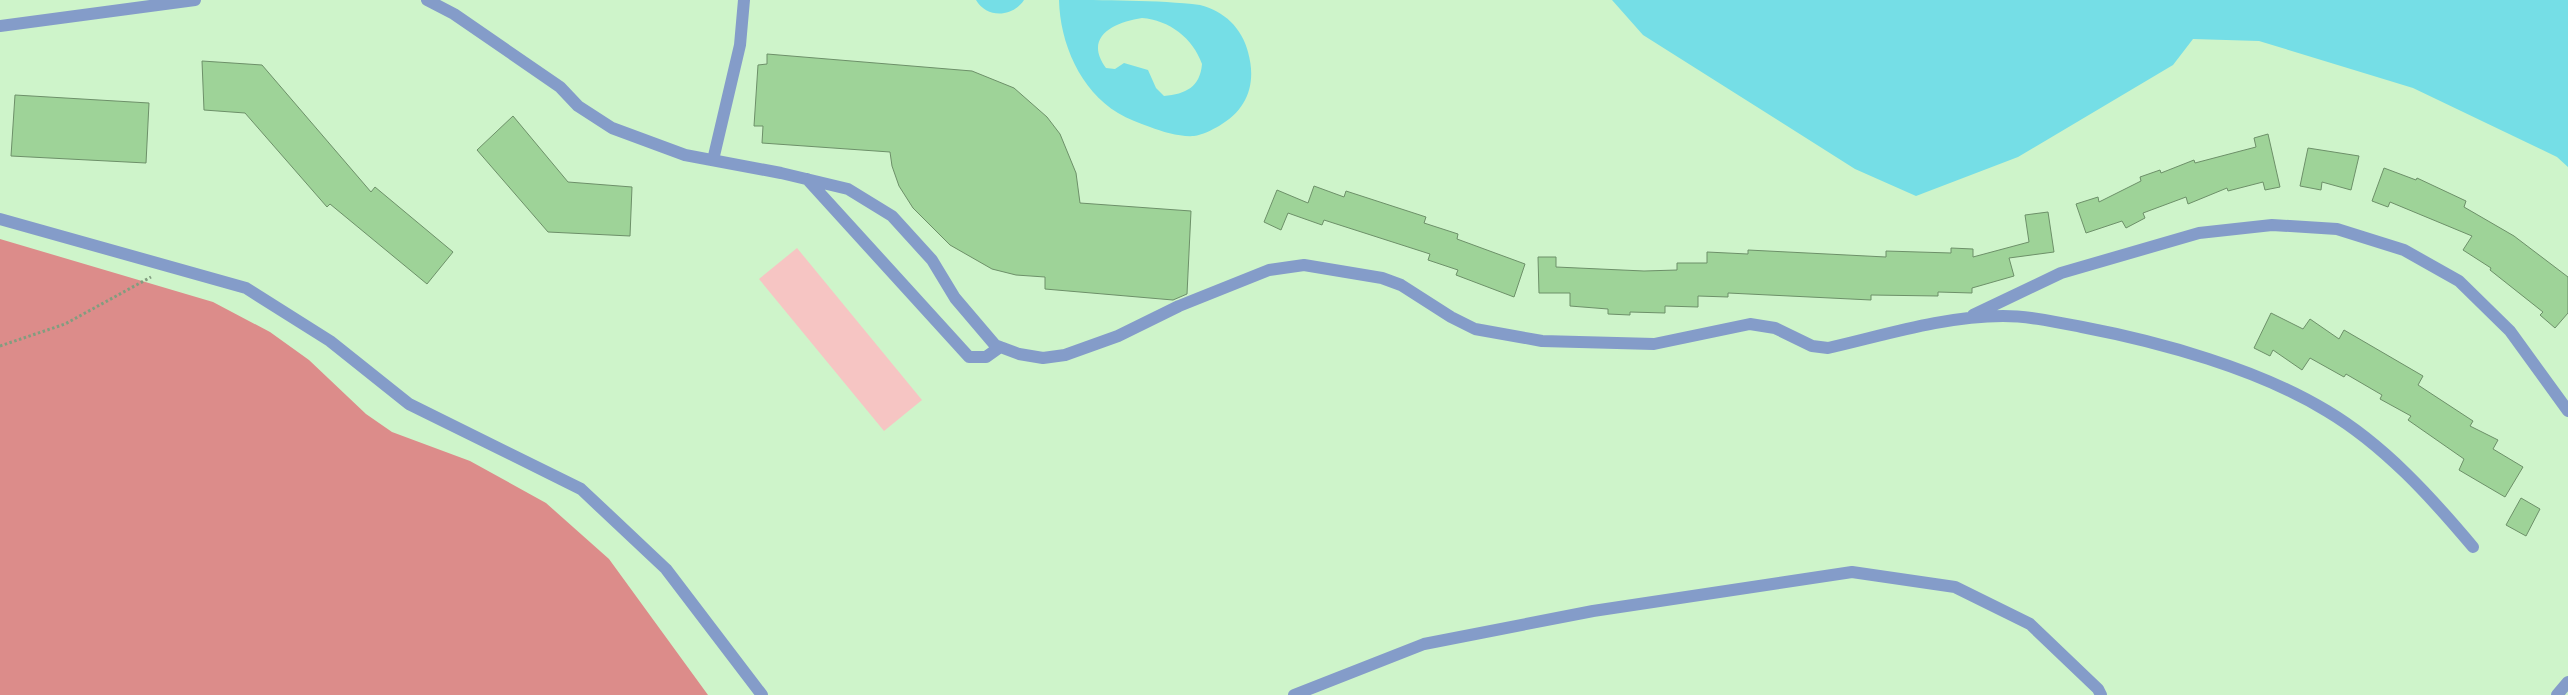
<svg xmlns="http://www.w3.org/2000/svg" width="2568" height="695" viewBox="0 0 2568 695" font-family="'Noto Serif',serif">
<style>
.green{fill:#f6c5c3}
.forest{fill:#dc8c8a}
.water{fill:#75dee6;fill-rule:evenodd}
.building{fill:#9ed398;stroke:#6d9069}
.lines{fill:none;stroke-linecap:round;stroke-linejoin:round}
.path{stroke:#819d7f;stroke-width:3;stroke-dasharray:2.5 2.5;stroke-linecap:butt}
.minor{stroke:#849cc9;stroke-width:12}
</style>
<rect width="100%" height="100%" fill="#cef4ca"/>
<!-- green -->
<path class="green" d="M797,248L922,400L884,431L759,279Z"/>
<!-- forest -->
<path class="forest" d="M0,239L213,302L270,332L309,360L366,414L392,432L470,461L546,503L609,559L708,695H0Z"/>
<!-- water -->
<path class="water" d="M976,0H1024C1013,17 987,19 976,0Z
M1059,0C1101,0 1159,0 1200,5C1224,11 1242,28 1248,52C1257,84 1247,110 1219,126C1212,130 1202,135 1194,136C1180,137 1163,132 1150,127C1139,123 1128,119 1118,113C1080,90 1060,43 1059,0ZM1142,18C1169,20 1193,38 1202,64C1200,87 1186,94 1164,96L1156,88L1148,70L1124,63L1115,69L1106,68C1083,37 1114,22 1142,18Z
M1612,0H2568V167L2557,157L2413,88L2259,41L2193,39L2173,65L2018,157L1916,196L1855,169L1643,35Z"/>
<!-- building -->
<path class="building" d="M767,54L972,71L1014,88L1047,117L1060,134L1076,173L1080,203L1191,211L1187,294L1173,300L1045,289V277L1016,275L992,269L950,245L913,208L899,186L892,166L890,152L762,143L763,126H754L758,65L767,64Z
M202,61L262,65L371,192L375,187L453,252L427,284L330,204L327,207L245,113L204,110Z
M15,95L149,103L146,163L11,156Z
M513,116L568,182L632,187L630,236L548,232L477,150Z
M2268,134L2280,187L2265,190L2263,182L2228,191L2227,188L2188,204L2186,197L2143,213L2145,218L2126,228L2122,221L2086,233L2076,204L2098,197L2099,202L2141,181L2140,177L2160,170L2161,173L2194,160L2195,163L2256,147L2254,138Z
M2308,148L2359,156L2351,190L2322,182L2321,190L2300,186Z
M2384,168L2416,180L2417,178L2466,201L2464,207L2514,236L2568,277V313L2555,328L2540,315L2543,312L2490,270L2491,268L2463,250L2472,236L2390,202L2388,207L2372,201Z
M1314,186L1344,197L1346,191L1426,217L1424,223L1458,234L1457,239L1525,264L1514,297L1456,275L1458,270L1428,260L1430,254L1324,220L1322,225L1288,213L1281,230L1264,222L1277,190L1308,203Z
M2048,212L2054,252L2009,258L2014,276L1972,288V293L1938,292V296L1871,295V300L1728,293V297L1698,296V307L1665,306V313L1630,312V315L1608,314V309L1570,306V293H1539L1538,257H1556V267L1644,271L1677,270V263H1707V252L1748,254V250L1886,257V251L1951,253V248L1973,249V257L2029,242L2025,215Z
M2271,313L2303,329L2310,319L2339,339L2344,330L2423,376L2418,385L2473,421L2470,426L2498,440L2493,449L2523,467L2505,497L2459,470L2464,459L2408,420L2411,416L2380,399L2382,395L2346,374L2344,377L2310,358L2302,370L2273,350L2270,356L2254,348Z
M2521,498L2540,509L2526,536L2506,525Z"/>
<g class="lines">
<!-- path -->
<path class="path" d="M0,346L65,324L151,277"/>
<!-- minor -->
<path class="minor" d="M427,0L454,14L560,87L578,106L612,128L685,155L781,173L848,189L892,216L932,260L955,298L995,345L1019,354L1043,358L1065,355L1118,336L1179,306L1269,270L1304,265L1382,278L1401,285L1451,317L1475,329L1542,341L1654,344L1750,324L1775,328L1812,346L1828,348C1885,335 1945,316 2003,316C2029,316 2056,322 2082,327C2161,342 2258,369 2327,411C2384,445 2431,497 2473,547
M0,26L195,0
M713,160L740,45L744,0
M807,179L969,357H986L1000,347
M0,219L246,288L330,341L409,404L581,489L666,569L762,695
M1973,315L2061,273L2199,233L2272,225L2337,229L2404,250L2459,281L2510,331L2568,411
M1294,695L1424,644L1593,611L1852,572L1955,587L2030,624L2098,689L2101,695
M2557,695L2568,682"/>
</g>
</svg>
